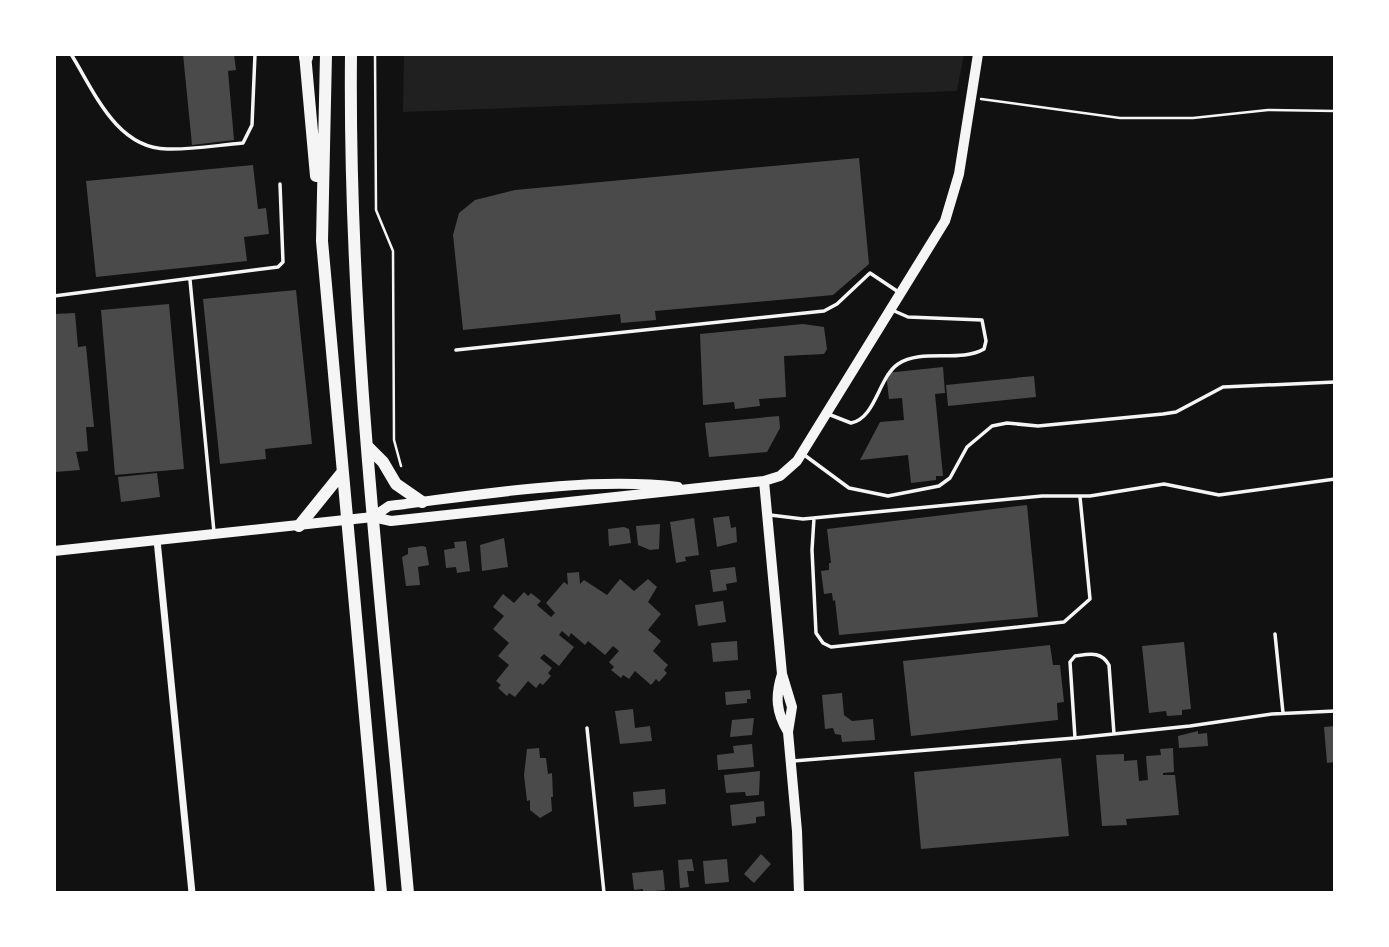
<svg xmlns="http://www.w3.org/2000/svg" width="1389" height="947" viewBox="0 0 1389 947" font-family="Ubuntu,sans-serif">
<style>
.green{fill:#202020}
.building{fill:#4a4a4a}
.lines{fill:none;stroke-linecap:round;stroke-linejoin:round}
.path{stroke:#f5f5f5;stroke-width:2.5}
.service{stroke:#f5f5f5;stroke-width:3.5}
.minor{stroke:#f5f5f5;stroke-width:7}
.tertiary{stroke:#f5f5f5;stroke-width:10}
.secondary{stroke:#f5f5f5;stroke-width:10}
.trunk{stroke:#f5f5f5;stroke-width:12}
.motorway{stroke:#f5f5f5;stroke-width:14}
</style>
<rect width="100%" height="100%" fill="#111"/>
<!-- green -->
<path class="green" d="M404,54H964L957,91L403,112Z"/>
<!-- building -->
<path class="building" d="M183,54H234L236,70L228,71L234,140L192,145Z
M859,158L869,264L833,295L655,311L656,320L621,323L620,314L463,330L453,235L459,213L475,200L515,190Z
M253,165L258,209L266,208L269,234L244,237L247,261L96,277L86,181Z
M296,290L312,444L265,449L266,459L220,464L203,299Z
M169,304L184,469L115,475L101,310Z
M75,313L78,347L86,346L94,427H86L88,451L76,452L80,470L55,472L54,314Z
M803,324L824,327L827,349L824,354L784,356L786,397L759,399L760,406L735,409L734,402L703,405L700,334Z
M943,367L945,393L935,394L943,476H936V480L911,483L908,455L860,460L880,422L904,420L902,398L889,399L886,373Z
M1034,376L1036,397L948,406L946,385Z
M779,416L780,428L767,452L709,457L705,423Z
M157,473L160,497L121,502L118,477Z
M1027,505L1038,617L839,635L835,600L833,601L832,593L824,594L821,571L829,570V563H831L827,529Z
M729,516L731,528L736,527L737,542L717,547L713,518Z
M694,518L699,555L685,557L686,561L676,563L670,522Z
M660,524L659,549L650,550L638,545L636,526Z
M624,527L629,529L631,543L609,546L608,529Z
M504,538L508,567L482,571L480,545Z
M466,541L470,571L457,573L456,567L446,568L444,550L455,548L454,542Z
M422,546L426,547L429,565L418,567L420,585L406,586L402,557L408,554V548Z
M735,567L737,582L726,584L727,590L713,592L710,570Z
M579,572L580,584L584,580L607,595L620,579L634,591L648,579L657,587L648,602L661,614L648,630L661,641L653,651L668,665L664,670L667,673L659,682L656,679L651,685L635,671L629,679L623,675L621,678L611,670L614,667L609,662L619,651L613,646L605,655L588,641L585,645L571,633L569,637L562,631L559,635L574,647L559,666L544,654L540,658L552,668L548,673L551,676L543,685L540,683L536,688L528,681L515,697L509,693L507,696L498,688L501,685L496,681L509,665L498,656L509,643L493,629L504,616L493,607L503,594L514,603L524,592L528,596L531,593L541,601L537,605L551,617L555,613L546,603L564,582L568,585L567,573Z
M723,601L726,622L698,626L695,605Z
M737,641L738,660L713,662L711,643Z
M1184,642L1191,709L1182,710V715L1167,716L1166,711L1149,713L1142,646Z
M1050,645L1053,665H1060L1064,702L1057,703L1058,720L911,736L903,661Z
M750,690L751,699H747V703L726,705L725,692Z
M842,693L844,715L852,721L873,719L875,740L842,742L841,735L835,734L833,728L825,729L822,695Z
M633,709L635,728L650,726L652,741L620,744L615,711Z
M754,718L752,735L730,737L732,720Z
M1335,726V762L1327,763L1324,727Z
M1198,731V734L1207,733L1208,746L1179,748L1178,736Z
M752,744L754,767L718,770L717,755L734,753L733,746Z
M539,748L540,758H546L548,774L552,773L553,797H551L552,811L540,818L530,810V800L527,801L524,775L527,749Z
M1173,748L1174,772L1163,773V775H1175L1179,815L1126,819L1127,825L1102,826L1096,755L1124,754V761L1137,760L1139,781L1148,780L1146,756L1161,755L1160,749Z
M1061,758L1069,836L921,849L914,772Z
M760,771L759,795L746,796L745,792L726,793L724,775Z
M665,789L666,804L634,807L633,792Z
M764,801L765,816L756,817V823L732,826L730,805Z
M761,854L771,864L754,883L744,874Z
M692,859L694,871H687L689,887L680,888L678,860Z
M727,859L729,882L705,884L703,861Z
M663,870L665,890L643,892V889L634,890L632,873Z"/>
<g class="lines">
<!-- path -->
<path class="path" d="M375,54L376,210L393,251L394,440L401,466
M981,99L1120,118H1193L1268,110L1335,111"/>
<!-- service -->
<path class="service" d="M71,54C94,91 116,148 167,149C192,150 218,145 243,143L252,125L255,54
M190,280L214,532
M54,296L278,267L283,262L280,184
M456,350L824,311L837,304L870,273L900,293
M828,414L851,423C876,418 878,378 898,364C922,348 960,363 984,349L986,341L982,320L908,317L892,310
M803,454L849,488L888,496L939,486L950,478L967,447L992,426L1007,423L1038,426L1163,414L1176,412L1223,387L1335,382
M770,515L803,519L1042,496H1090L1164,484L1219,495L1335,479
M814,518L812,550L816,633L823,643L831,647L1064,622L1090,599L1080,497
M1275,634L1283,713
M587,728L604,893
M1075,738L1070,662L1075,656C1090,654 1101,651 1109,665L1114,734
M793,761L1075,738L1190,726L1272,714L1335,711"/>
<!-- minor -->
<path class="minor" d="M157,540L192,893"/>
<!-- tertiary -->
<path class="tertiary" d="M764,481L782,674L792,707L788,732L797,831L799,893
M373,517L391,521L764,481L780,476L797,461L945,221L959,174L978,54
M373,517L389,506C479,495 590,476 678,487
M782,674C775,696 776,712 788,732"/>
<!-- secondary -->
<path class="secondary" d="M54,551L373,517"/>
<!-- trunk -->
<path class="trunk" d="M305,54L316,176
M326,54L322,241L381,893
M351,54C348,335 383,614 408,893
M368,447L383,462L396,484L422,502
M299,526L341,474"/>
<!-- motorway -->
<path class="motorway" d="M306,54V57"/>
</g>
<!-- border -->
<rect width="1389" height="947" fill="none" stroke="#ffffff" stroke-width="112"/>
</svg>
